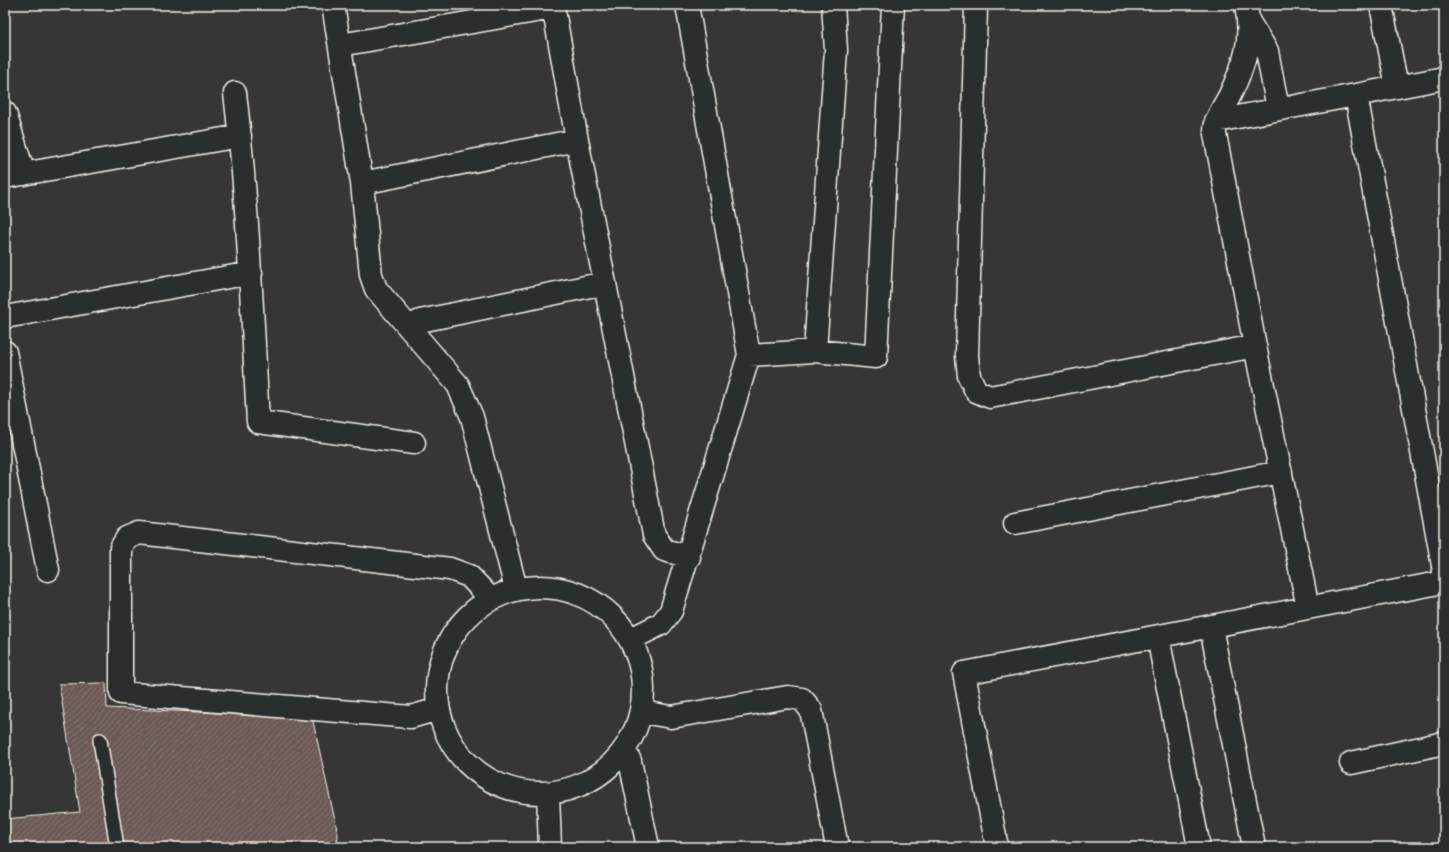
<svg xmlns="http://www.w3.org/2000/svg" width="1449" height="852" viewBox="0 0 1449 852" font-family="Mynerve,sans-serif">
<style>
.building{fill:url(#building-hatch);stroke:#f4f1e8}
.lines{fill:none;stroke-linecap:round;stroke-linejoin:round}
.lane-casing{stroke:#f4f1e8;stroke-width:16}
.street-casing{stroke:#f4f1e8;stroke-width:25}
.lane{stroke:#2a2d2e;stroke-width:13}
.street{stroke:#2a2d2e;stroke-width:22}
</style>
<defs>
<pattern id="building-hatch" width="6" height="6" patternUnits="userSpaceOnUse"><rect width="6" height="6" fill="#6c5a59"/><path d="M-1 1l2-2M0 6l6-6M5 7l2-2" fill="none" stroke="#827271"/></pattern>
</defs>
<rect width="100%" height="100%" fill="#373637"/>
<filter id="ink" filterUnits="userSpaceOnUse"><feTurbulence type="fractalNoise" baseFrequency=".025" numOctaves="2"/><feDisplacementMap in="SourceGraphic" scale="8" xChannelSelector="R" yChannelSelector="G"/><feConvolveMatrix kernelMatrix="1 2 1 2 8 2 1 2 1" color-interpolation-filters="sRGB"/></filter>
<g filter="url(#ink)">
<!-- building -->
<path class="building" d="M106,683L107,708L312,717L338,834L337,847H5V819L80,812L59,684Z"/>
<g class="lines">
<defs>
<path id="lane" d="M100,740L117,847"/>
<path id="street" d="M333,5L362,183L371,275L376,289L458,385L472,417L516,589
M553,5L577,140L654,535L664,550L689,557
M976,5L967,356L969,376L976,391L990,397L1255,346
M1246,5C1253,41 1245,64 1229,97C1223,108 1214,120 1215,134L1255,346L1308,608
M1381,5L1397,87
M1249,22L1267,51L1278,109
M340,45L553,8
M1444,78L1356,95L1444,571
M235,93C248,202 252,312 258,422L414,443
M5,113L24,174
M1216,121L1356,95
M5,177L240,136
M362,183L577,140
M5,317L251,273
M410,328L420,321L605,283
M815,351L836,50L833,5
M5,352L48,570
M749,355L815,351L876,357L893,5
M1015,523L1281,472
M437 690a103 103 0 1 1 206 0a103 103 0 1 1-206 0Z
M1211,627L1254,847
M1158,637L1199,847
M631,639L661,624L671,611L749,355L687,5
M438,709L411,717L121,693V548L127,538L139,533L450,569L469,576L490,598
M642,712L671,717L788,697L802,699L811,710L837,847
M625,751L630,761L648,847
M1351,763L1444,743
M548,794L550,847
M997,847L964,673L1444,582"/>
</defs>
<!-- lane casing -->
<use href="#lane" class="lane-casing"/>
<!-- street casing -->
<use href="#street" class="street-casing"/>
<!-- lane -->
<use href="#lane" class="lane"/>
<!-- street -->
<use href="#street" class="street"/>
</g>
</g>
<!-- margin -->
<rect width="1449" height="852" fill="none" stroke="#2a2d2e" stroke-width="20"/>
<rect x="10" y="10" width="1429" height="832" fill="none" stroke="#f4f1e8" stroke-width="1.5" filter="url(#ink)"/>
</svg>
